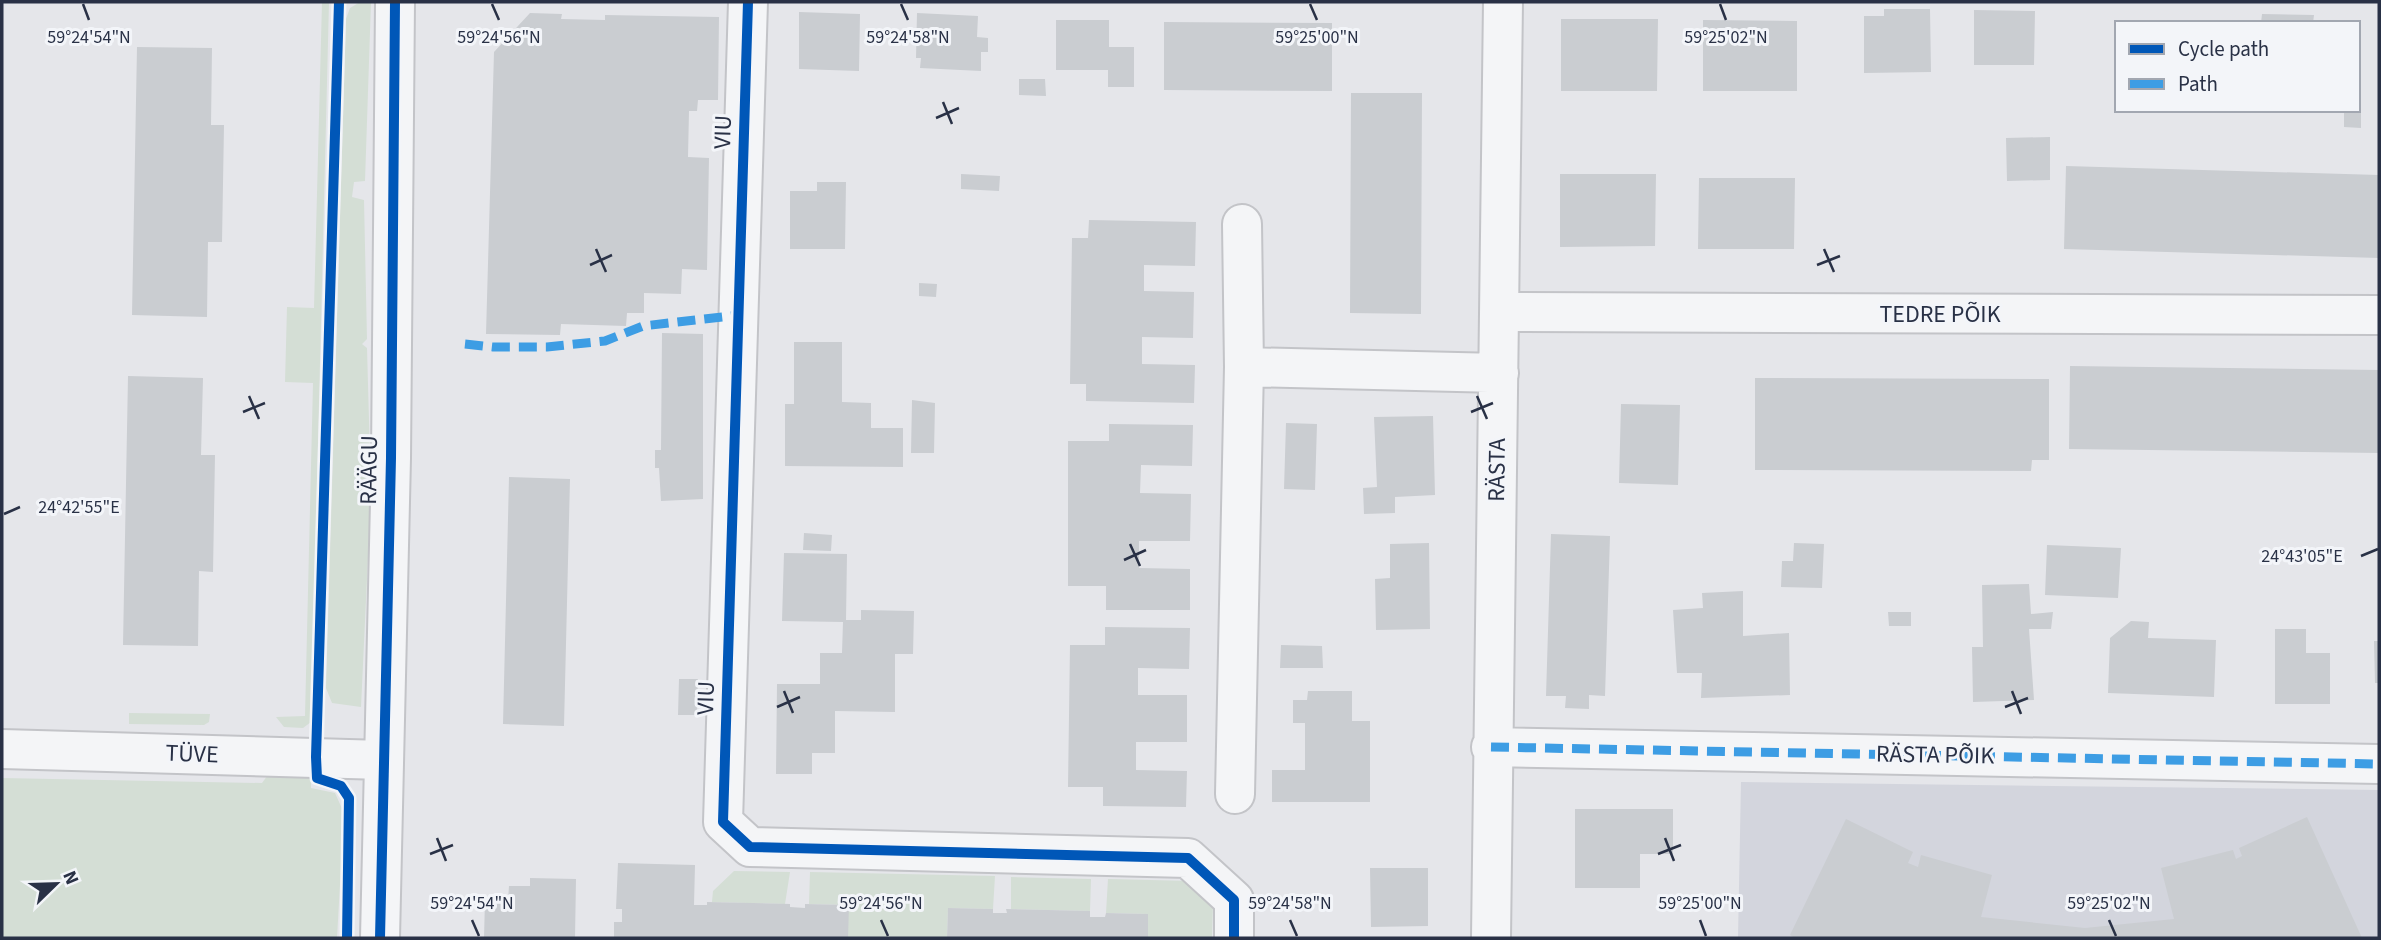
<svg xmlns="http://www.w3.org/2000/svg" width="2381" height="940" viewBox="0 0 2381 940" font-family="'Source Sans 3',sans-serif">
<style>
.built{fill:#d3d5dd}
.green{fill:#d4ded5}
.building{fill:#cacdd1}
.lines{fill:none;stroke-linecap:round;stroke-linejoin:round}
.minor-casing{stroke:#c3c4c8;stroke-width:42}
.minor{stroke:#f4f5f7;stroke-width:38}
.quiet{stroke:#3d9de4;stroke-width:9;stroke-dasharray:18 9;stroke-linecap:butt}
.cycleway-casing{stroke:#f3f5f9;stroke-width:15}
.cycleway{stroke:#0057b8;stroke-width:10}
.ticks{fill:none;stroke:#293146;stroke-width:2.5}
.labels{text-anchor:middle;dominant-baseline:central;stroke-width:6;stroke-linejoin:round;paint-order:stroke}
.street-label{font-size:24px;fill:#293146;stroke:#f3f5f9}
.ticks-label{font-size:18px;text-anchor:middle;fill:#293146;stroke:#f3f5f9;stroke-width:6;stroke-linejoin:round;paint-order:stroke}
</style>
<rect width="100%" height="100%" fill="#e5e6ea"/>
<!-- built -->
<path class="built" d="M1741,782L2379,790V938H1738Z"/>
<!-- green -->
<path class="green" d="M322,2H329L311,722L303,728L284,727L276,717L305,716L313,383L285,382L287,307L314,308Z
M360,2H371L365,181L354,182L352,197L364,200L367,339L362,344L367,348L371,493L361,707L332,703L326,688L346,19L350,8Z
M129,713L210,714L209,722L204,725L129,724Z
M273,768L311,769V788L335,793L344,813L337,938H2V778L262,783Z
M734,871L790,872L785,904L712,902L713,891Z
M810,872L995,876L993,909L948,908L947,938H848V905L809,904Z
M1011,877L1091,879L1090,911L1011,909Z
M1108,879L1193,881L1213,903L1212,938H1148V914L1106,913Z"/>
<!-- building -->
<path class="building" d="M1884,9H1930L1931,72L1864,73V16H1884Z
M1974,10L2035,11L2034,65H1974Z
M799,12L860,14L859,71L799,69Z
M530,13L562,14L561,19L605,20V15L719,17L718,100H698L697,111H689L688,157L709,158L707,270L682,269L681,294L644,293V313H627L626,326L561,324L560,335L486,334L494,52Z
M917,13L978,16L977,37L988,38V52H981V71L920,68L921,58H916Z
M2262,14L2314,15L2313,23H2261Z
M1561,19H1658L1657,91H1561Z
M1056,20H1109V47H1134V87H1108V70H1056Z
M1703,20L1797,21V91H1703Z
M1164,22L1332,23V91L1164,90Z
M137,47L212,48L211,125H224L222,242H208L207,317L132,315Z
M1019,79H1045L1046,96L1019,95Z
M1351,93H1422L1421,314L1350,313Z
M2358,105H2361V128L2344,127V110H2358Z
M2050,137V180L2007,181L2006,138Z
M2066,166L2379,175V258L2064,249Z
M961,174L1000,176L999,191L961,189Z
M1560,174H1656L1655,246L1560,247Z
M1699,178H1795L1794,249H1698Z
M817,182H846L845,249H790V191H817Z
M1089,220L1196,222L1195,266L1144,265V291L1194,292L1193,338L1142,337V364L1195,365L1194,403L1086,401V384H1070L1072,238H1088Z
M919,283L937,284L936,297L919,296Z
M662,333L703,334V499L661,501L659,468H655V450H661Z
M794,342H842V402L871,403V428H903V467L785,466V404H794Z
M2070,366L2379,370V453L2069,449Z
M128,376L203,378L201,455H215L213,572L199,571L198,646L123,645Z
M1755,378L2049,379V460H2032L2031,471L1755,470Z
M912,400L935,403L934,453H911Z
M1621,404L1680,405L1678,485L1619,483Z
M1433,416L1435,495L1395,497V513L1364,514L1363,488L1377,487L1374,417Z
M1286,423L1317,424L1315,490L1284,489Z
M1109,424L1193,425L1192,466L1141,465L1140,493L1191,494L1190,541H1139V568L1190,569V610H1106V586H1068V441H1109Z
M509,477L570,479L564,726L503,724Z
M804,533L832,535L831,551L803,550Z
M1551,534L1610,536L1605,696L1589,695V709L1565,708L1566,696H1546Z
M1429,543L1430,629L1376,630L1375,579L1390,578V544Z
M1794,543L1824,544L1822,588L1781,587L1782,561H1793Z
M2047,545L2121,548L2118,598L2045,595Z
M784,553L847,554L846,620H861V610L914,611L913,654H895V712L835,711V753H812V774H776L777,684H820V653H842L843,622L782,621Z
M2029,584L2031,614L2053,612L2051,629H2029L2034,700L1973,702L1972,647H1983L1982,585Z
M1743,591V636L1789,633L1790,695L1701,698L1702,673H1677L1673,610L1703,608L1702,593Z
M1888,612H1911V626H1889Z
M2131,621L2149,622L2148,638L2216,640L2214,697L2108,693L2110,638Z
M1105,627L1190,628L1189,669L1138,668V695H1187V742H1136V770L1187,771L1186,807L1103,806V787H1068L1070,645H1105Z
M2275,629H2306V653H2330V704H2275Z
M2374,641H2379V683H2375Z
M1281,645L1322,646L1323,668H1280Z
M679,679H698L697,715H678Z
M1308,691H1352V721H1370V802H1272V770H1305V723H1293V700H1307Z
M1575,809H1673V854H1640V888H1575Z
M2307,817L2362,938H1795L1790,935L1846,819L1913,852L1908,863L1918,867L1921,855L1992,875L1981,917L2085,928L2174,919L2161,868L2233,850L2236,859L2242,856L2239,848Z
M618,863L695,865L694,905H707V902L790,904V907L805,908V904L849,905L848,938H614V922H622V909H616Z
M1370,868H1428V926L1371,927Z
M530,878L576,879L575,938H484L485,900H508L509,886H530Z
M948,908L993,909V913H1007L1006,909L1090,911V917H1105L1106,913L1148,914V938H947Z"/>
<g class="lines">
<defs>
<path id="minor" d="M748,2L723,822L750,847L1188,858L1234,900V938
M1242,224L1244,367
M1500,312L2379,315
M1491,747L2379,764
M2,749L383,760
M1235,794L1244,367L1499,373
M380,938L391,458L395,2
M1491,938L1503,2"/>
</defs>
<!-- minor casing -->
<use href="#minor" class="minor-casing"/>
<!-- minor -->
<use href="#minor" class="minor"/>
<!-- quiet -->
<path class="quiet" d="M465,344L493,347H547L605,341L643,326L739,315
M1491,747L2379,764"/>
<defs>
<path id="cycleway" d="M339,2L316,757L317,778L341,786L349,798L347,938
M748,2L723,822L750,847L1188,858L1234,900V938
M380,938L391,458L395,2"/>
</defs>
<!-- cycleway casing -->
<use href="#cycleway" class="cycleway-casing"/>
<!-- cycleway -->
<use href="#cycleway" class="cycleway"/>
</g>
<!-- ticks -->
<path class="ticks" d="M83,4L89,20M492,4L499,20M901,4L908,20M1310,4L1317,20M1720,4L1726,20M943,102L952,124M936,118L959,108M596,249L606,272M1824,249L1834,272M590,265L612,255M1817,265L1840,256M249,396L259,419M1477,396L1487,419M243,412L265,403M1471,412L1493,403M4,514L20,507M1130,544L1140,566M2361,556L2378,549M1124,560L1146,550M784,691L793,713M2012,691L2021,714M777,707L800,697M2005,707L2028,698M437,838L446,861M1665,838L1674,861M430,854L453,845M1658,854L1681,845M472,920L479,936M881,920L888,936M1290,920L1297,936M1700,920L1706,936M2109,920L2116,936"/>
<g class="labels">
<!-- street labels -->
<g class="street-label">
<text transform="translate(723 132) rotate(-88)">VIU</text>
<text x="1940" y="314">TEDRE PÕIK</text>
<text transform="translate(369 470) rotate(-89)">RÄÄGU</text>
<text transform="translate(1497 470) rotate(-89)">RÄSTA</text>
<text transform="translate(706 698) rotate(-88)">VIU</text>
<text transform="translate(192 754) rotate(2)">TÜVE</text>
<text transform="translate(1935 755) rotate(1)">RÄSTA PÕIK</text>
</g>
</g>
<g class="ticks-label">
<text x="89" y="43">59°24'54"N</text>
<text x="499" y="43">59°24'56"N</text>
<text x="908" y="43">59°24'58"N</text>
<text x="1317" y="43">59°25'00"N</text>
<text x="1726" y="43">59°25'02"N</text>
<text x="79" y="513">24°42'55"E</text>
<text x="2302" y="562">24°43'05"E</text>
<text x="472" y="909">59°24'54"N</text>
<text x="881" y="909">59°24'56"N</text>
<text x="1290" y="909">59°24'58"N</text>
<text x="1700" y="909">59°25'00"N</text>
<text x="2109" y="909">59°25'02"N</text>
</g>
<!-- border -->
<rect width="2381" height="940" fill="none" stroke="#293146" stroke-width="7"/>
<!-- legend -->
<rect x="2115" y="21" width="245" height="91" fill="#f3f5f9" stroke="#a2a7b1" stroke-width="2"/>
<rect x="2129" y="44" width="35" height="10" fill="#0057b8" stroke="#a2a7b1" stroke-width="2"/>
<text x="2178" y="56" font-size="21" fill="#293146">Cycle path</text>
<rect x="2129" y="79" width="35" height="10" fill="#3d9de4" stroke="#a2a7b1" stroke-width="2"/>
<text x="2178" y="91" font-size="21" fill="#293146">Path</text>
<!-- north arrow -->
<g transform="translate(56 884) rotate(67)" stroke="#f3f5f9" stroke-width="5" paint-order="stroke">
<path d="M0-5L12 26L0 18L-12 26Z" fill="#293146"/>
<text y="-10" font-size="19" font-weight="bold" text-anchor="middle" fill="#293146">N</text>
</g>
</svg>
